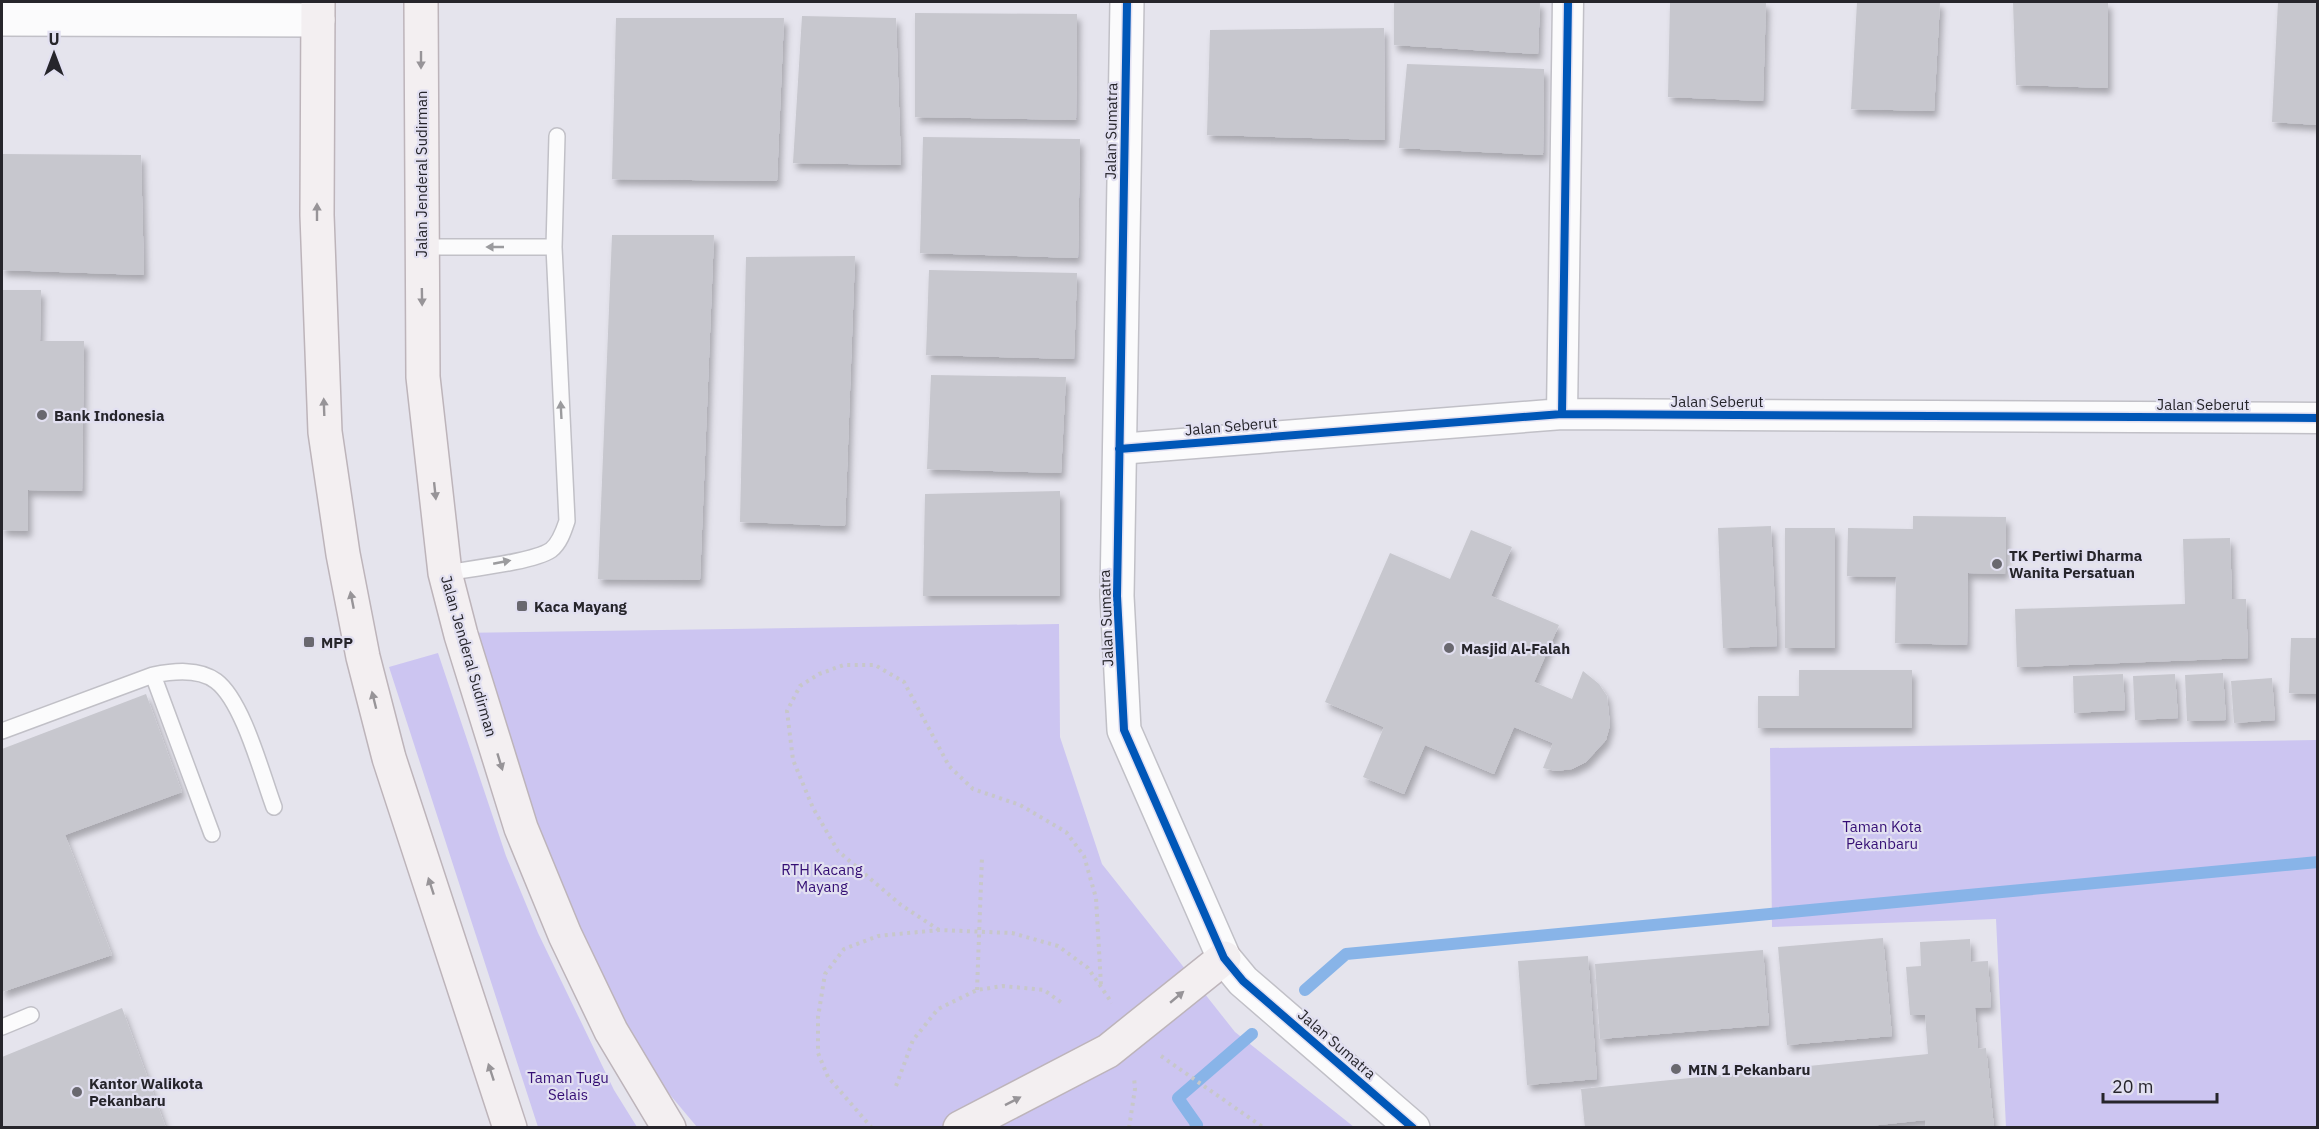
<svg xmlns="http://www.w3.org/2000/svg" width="2319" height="1129" viewBox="0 0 2319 1129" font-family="'IBM Plex Sans',sans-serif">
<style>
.green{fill:#ccc5f1}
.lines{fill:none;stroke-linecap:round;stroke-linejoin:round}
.stream{stroke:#88b4e8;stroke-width:12}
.building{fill:#c7c7ce;filter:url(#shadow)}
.service-casing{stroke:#c1c0c7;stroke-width:18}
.minor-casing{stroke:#c1c0c7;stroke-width:33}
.tertiary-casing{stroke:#c1c0c7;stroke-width:36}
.primary-casing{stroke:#bdb4ba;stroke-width:36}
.path{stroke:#c7c7c9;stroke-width:4;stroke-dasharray:3 4.5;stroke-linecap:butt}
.service{stroke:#fbfbfc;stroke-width:15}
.minor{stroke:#fbfbfc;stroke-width:30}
.tertiary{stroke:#fbfbfc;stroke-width:33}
.primary{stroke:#f3eff1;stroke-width:33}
.cycleway-casing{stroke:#e2e0f1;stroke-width:11}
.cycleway{stroke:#0057b8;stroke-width:8}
.oneway{fill:#979498}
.oneway2{fill:#9b9b9e}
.poi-dot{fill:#69686f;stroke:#e2e0f1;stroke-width:2}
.labels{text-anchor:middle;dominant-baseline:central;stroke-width:4.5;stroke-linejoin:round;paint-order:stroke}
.street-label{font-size:15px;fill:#26252b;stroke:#e2e0f1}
.poi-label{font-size:15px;font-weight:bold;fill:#26252b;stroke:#e2e0f1;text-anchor:start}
.park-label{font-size:15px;fill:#340e74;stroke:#e2e0f1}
</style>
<defs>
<filter id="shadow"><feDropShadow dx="3.5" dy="6" stdDeviation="3" flood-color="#0004"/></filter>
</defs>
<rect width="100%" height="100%" fill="#e5e4ed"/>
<!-- green -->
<path class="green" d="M1059,624L1060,737L1102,864L1235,1032L1354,1127H697L603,1015L455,633Z
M438,653L506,856L538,933L614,1090L637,1127H538L389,667Z
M2317,740V1127H2006L1996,919L1772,927L1770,748Z"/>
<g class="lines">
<!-- stream -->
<path class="stream" d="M1305,990L1346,954L2318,862
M1195,1128L1197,1125L1178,1098L1252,1034"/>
</g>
<!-- building -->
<path class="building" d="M1394,2H1540L1538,54L1394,45Z
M1670,2H1766L1763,101L1668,97Z
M1857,2H1940L1934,111L1851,109Z
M2013,2H2108V88L2016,85Z
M2278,2H2318V125L2272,122Z
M915,13L1077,14L1076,120L915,117Z
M802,16L896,18L901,165L793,163Z
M616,18H784L777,181L612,179Z
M1384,28L1385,140L1207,135L1210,30Z
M1407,64L1544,69L1543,155L1399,148Z
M923,137L1080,139L1078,258L920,253Z
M2,154L141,155L144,275L2,270Z
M612,235H714L700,580L598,579Z
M855,256L845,526L740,522L746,257Z
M929,270L1077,273L1074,359L926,355Z
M2,290H41L40,341H84L82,491L28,490V531L2,530Z
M931,375L1066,377L1061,473L927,469Z
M1060,491V596H923L925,494Z
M1913,516L2006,517L2005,574L1968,573L1967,645L1895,643L1896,577L1847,576L1848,528L1913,529Z
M1771,526L1777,646L1723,648L1718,528Z
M1785,528H1835V648H1785Z
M1471,530L1512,547L1491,596L1559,625L1534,682L1572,699L1583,671L1599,684L1607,696L1610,725L1606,740L1586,762L1572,769L1556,771L1543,768L1553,743L1514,727L1494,774L1425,745L1404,794L1363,777L1384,727L1325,702L1390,553L1450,579Z
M2230,538L2232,599H2246L2248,658L2017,667L2015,609L2185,604L2183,539Z
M2291,638H2318V694L2289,693Z
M1799,670H1912V728H1758V696H1799Z
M2223,673L2226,720L2187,721L2185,675Z
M2123,674L2125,710L2074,713L2073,676Z
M2175,674L2178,718L2135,720L2133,676Z
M2272,678L2275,720L2234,723L2231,681Z
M146,694L182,792L65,835L112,955L2,992V749Z
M1883,938L1892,1036L1787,1045L1778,947Z
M1970,939L1971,962L1988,961L1991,1007L1975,1008L1978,1049L1986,1048L1994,1128H1926L1925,1120L1851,1128H1585L1581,1089L1928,1054L1925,1015H1910L1906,967L1921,966L1920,942Z
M1763,950L1769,1025L1600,1039L1595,964Z
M1588,956L1597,1079L1527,1085L1518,961Z
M122,1008L166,1128H2V1057Z"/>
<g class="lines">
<defs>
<path id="service" d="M421,247H554
M445,573C468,569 534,562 551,550C560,543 564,530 567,521L554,247L557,136
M153,675L212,834
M2,731L153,675C173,671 199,668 216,681C243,701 262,775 274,807
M2,1027L31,1015"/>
<path id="minor" d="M1562,414L1568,2
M1119,449L1562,414L2318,418"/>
<path id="tertiary" d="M1127,2L1117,596L1124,730L1224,958L1243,981L1413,1128
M2,19L318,20"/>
<path id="primary" d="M318,2L317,215L325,432L343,554L363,657L389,758L510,1128
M421,2L423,377L445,573L461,635L521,828L565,935L611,1031L669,1128
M960,1128L1108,1051L1224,958"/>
</defs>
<!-- service casing -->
<use href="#service" class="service-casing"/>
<!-- minor casing -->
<use href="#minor" class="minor-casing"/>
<!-- tertiary casing -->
<use href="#tertiary" class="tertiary-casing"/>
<!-- primary casing -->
<use href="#primary" class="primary-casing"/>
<!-- path -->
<path class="path" d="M939,930L901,905L838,851L813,808L793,760L787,711L800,686L819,674L844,665H875L904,682L949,766L973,789L1020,805L1066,832L1084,856L1096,898L1101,985
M977,990L982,857
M1161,1056L1264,1128
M896,1086L913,1040L938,1009L977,990L1003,986L1044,990L1062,1003
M872,1128L828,1077L818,1053V1017L825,974L844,949L878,936L939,930L1012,933L1058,946L1088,968L1112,1003
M1129,1128L1135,1089L1134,1077"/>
<!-- service -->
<use href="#service" class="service"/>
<!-- minor -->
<use href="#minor" class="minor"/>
<!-- tertiary -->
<use href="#tertiary" class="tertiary"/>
<!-- primary -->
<use href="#primary" class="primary"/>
<defs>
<path id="cycleway" d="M1127,2L1117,596L1124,730L1224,958L1243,981L1413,1128
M1562,414L1568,2
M1119,449L1562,414L2318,418"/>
</defs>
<!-- cycleway casing -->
<use href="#cycleway" class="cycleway-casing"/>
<!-- cycleway -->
<use href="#cycleway" class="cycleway"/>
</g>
<!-- one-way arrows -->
<defs><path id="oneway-solid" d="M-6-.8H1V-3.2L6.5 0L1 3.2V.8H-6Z" transform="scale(1.5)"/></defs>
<g class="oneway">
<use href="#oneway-solid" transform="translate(421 60) rotate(90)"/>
<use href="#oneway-solid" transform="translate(317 212) rotate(-90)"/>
<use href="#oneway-solid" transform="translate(422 297) rotate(89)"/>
<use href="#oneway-solid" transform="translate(324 407) rotate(-92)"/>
<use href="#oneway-solid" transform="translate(435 491) rotate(84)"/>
<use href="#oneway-solid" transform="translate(352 600) rotate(-101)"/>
<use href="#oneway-solid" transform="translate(374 700) rotate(-104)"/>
<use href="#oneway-solid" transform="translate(500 762) rotate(73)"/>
<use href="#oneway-solid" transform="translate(431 886) rotate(-108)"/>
<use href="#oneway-solid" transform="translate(1177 997) rotate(-40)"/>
<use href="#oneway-solid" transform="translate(491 1072) rotate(-108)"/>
<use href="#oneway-solid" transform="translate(1013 1101) rotate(-27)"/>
</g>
<g class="oneway2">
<use href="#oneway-solid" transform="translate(495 247) rotate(180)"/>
<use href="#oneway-solid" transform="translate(561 410) rotate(-93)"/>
<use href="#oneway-solid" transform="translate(502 562) rotate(-11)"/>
</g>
<!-- markers -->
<g class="poi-dot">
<circle cx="42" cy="415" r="6"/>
<circle cx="1997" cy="564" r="6"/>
<rect x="516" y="600" width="12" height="12" rx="3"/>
<rect x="303" y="636" width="12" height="12" rx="3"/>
<circle cx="1449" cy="648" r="6"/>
<circle cx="1676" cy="1069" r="6"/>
<circle cx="77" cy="1092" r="6"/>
</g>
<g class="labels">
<!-- street labels -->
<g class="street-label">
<text transform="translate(1111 131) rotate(-89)">Jalan Sumatra</text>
<text transform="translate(421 174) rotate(-90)">Jalan Jenderal Sudirman</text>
<text x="1717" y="401">Jalan Seberut</text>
<text x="2203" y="404">Jalan Seberut</text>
<text transform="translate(1231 426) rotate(-5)">Jalan Seberut</text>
<text transform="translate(1106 618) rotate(-92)">Jalan Sumatra</text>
<text transform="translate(469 656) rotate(74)">Jalan Jenderal Sudirman</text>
<text transform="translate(1337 1044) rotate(41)">Jalan Sumatra</text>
</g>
<!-- poi labels -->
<g class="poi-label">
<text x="54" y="415">Bank Indonesia</text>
<text x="2009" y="555">TK Pertiwi Dharma<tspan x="2009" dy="17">Wanita Persatuan</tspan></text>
<text x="534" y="606">Kaca Mayang</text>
<text x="321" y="642">MPP</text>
<text x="1461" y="648">Masjid Al-Falah</text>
<text x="1688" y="1069">MIN 1 Pekanbaru</text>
<text x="89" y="1083">Kantor Walikota<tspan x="89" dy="17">Pekanbaru</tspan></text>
</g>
<!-- park labels -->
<g class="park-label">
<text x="1882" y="826">Taman Kota<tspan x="1882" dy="17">Pekanbaru</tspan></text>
<text x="822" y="869">RTH Kacang<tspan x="822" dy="17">Mayang</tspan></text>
<text x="568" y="1077">Taman Tugu<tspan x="568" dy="17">Selais</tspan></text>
</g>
</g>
<!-- border -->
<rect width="2319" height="1129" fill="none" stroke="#26252b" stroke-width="6"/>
<!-- north arrow -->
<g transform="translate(54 54)" stroke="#e2e0f1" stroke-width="4.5" paint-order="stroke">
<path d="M0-4.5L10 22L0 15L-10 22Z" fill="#26252b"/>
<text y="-9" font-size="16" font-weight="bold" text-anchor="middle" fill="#26252b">U</text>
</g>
<!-- scale -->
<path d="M2103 1093v9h114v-9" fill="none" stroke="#26252b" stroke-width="3"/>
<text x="2112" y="1093" font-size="18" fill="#26252b" stroke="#e2e0f1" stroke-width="4.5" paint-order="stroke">20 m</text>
</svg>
